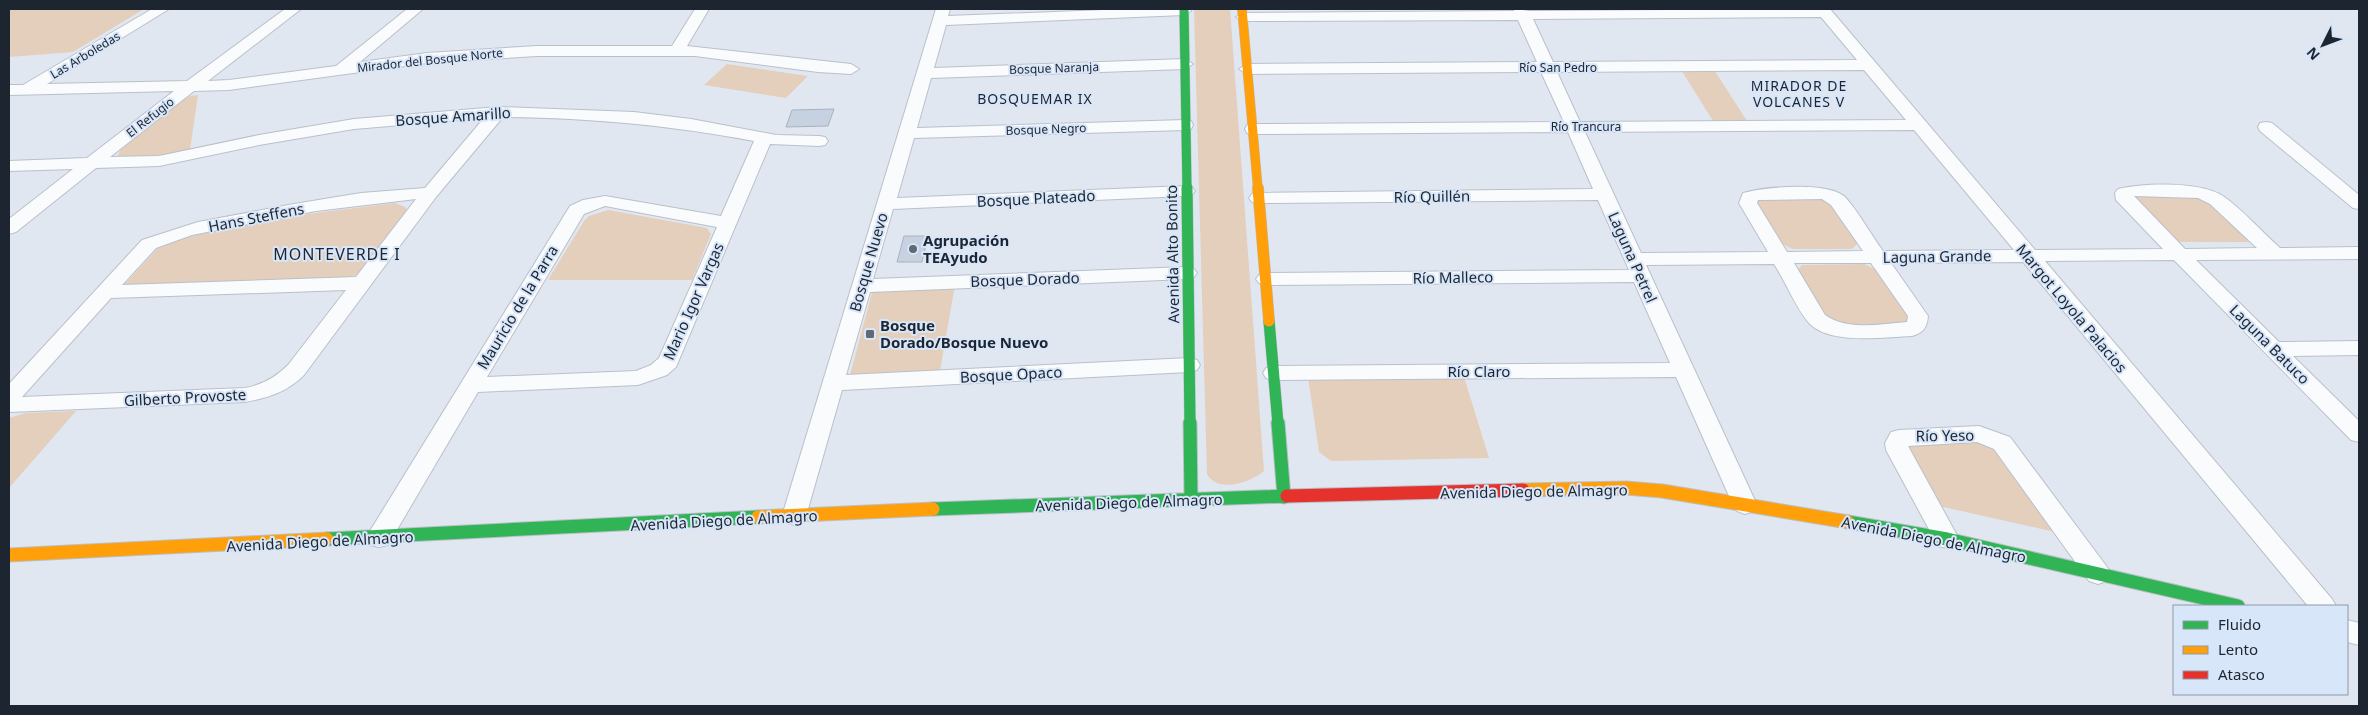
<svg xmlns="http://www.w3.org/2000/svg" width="2368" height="715" viewBox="0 0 2368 715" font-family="'Noto Sans',sans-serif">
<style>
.green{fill:#e4cebc}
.building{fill:#c6d1e1;stroke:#abb2bc}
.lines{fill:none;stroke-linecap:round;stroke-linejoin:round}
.street-casing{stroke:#bac0ca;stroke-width:2}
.fast-far2-casing{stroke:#bac0ca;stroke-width:10}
.fast-far1-casing{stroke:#bac0ca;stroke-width:12}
.fast-casing{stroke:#bac0ca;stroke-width:15}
.slow-far2-casing{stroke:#bac0ca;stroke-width:10}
.slow-far1-casing{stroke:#bac0ca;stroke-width:12}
.slow-casing{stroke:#bac0ca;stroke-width:15}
.jam-casing{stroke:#bac0ca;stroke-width:15}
.street{fill:#fafbfd;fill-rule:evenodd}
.fast-far2{stroke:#30b455;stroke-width:9}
.fast-far1{stroke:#30b455;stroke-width:11}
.fast{stroke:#30b455;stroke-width:13}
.slow-far2{stroke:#ff9f0a;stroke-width:9}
.slow-far1{stroke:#ff9f0a;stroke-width:11}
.slow{stroke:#ff9f0a;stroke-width:13}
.jam{stroke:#e5322d;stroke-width:13}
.poi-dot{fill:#616974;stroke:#d8e6f9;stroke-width:2}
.labels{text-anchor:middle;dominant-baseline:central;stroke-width:4;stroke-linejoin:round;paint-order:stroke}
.far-street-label{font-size:12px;fill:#1d2531;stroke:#d8e6f9}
.far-neighbourhood-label{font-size:14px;letter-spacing:1px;fill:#1d2531;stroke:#d8e6f9}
.street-label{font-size:15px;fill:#1d2531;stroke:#d8e6f9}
.poi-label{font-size:15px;font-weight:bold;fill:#1d2531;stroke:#d8e6f9;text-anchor:start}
.neighbourhood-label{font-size:16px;letter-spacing:1px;fill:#1d2531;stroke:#d8e6f9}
</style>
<rect width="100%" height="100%" fill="#e0e7f1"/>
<!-- green -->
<path class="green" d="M9,9H144L73,52L9,57Z
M1194,9H1230L1264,471C1251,482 1218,494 1207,474Z
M727,64L808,76L786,98L704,85Z
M1680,68H1713L1747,121H1713Z
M198,95L190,150L145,158L118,156L120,150L183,100L190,96Z
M2135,194L2201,196L2251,239L2248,242H2179L2170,239L2131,196Z
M1817,197L1828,199L1859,242L1852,249H1793L1778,242L1755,203V200Z
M395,203L405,207L407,210L403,216L359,274L347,278L126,286L125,284L157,249L174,240L276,218Z
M608,210L707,228L711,234L692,280H548L584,221L589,216Z
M1864,264L1879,271L1911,316L1910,321L1902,324H1833L1829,322L1796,272L1802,265Z
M955,285L940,371L850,375L873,289Z
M1308,377H1464L1489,458L1331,461L1319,452Z
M76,411L9,488V418L26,413Z
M1915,440L1990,442L2055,532L1939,506L1905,445Z"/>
<!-- building -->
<path class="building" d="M834,109L828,126L786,127L792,110Z
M904,236H928L922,262H897Z"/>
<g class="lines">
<defs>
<path id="street" d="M152,9H169L47,84L187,81L285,9H301L208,81L229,80L336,66L407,9H423L360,62L427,53L537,46H672L695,9H709L687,46L851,64L859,69L851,74L818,72L695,56H537L427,63L229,90L194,91L110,157L159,156L259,135L354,119L498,107L634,112L691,119L776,135L819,136L825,137L828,141L825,145L819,146L770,144L676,367L667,375L638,385L478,392L388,545L379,547L370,545L367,538L370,531L570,206L583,200L605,196L721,216L754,141C667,125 591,118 503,117L436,197L304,375C287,392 268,398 245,402L9,412V384L142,240L198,222L294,204L361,193L425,188L484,118L354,129L259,145L159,166L96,168L16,232L9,234V219L73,169L9,171V161L87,158L174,91L9,95V85H23ZM416,199L356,277L122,285L156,248L192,235L316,211ZM605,206L717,227L659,358L651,365L636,371L487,377L584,214ZM346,290L288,365C276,377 262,385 245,388L22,397L111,298Z
M936,9H950L948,16L1130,9H1190L1191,11L1184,15L946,25L934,68L1185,59L1193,64L1185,69L931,78L917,128L1185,120L1191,121L1193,125L1191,129L1185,130L914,138L897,198L1186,186L1192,187L1195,191L1192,195L1186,196L893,209L873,279L1187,267L1194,269L1197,273L1194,277L1187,279L870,292L846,375L1189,358L1197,360L1200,365L1197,370L1189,372L842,390L806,516L803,522L794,525L785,522L782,516Z
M1514,9L1529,11L1830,9L2035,250L2163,249L2116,200L2115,193L2118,189C2143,183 2200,181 2223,196C2243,210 2261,231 2280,248L2359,247V259L2196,260L2279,342L2359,341V355L2293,356L2359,421V442L2351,440L2174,260L2045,261L2332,599L2336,606H2308L2023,262L1891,263L1928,316C1927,328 1923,333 1912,336C1885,337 1831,345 1810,324C1798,312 1784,279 1774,264L1646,265L1757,505L1753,511L1745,514L1737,511L1733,505L1676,377L1274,380L1266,378L1263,373L1266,368L1274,366L1670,363L1634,282L1266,285L1259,283L1256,279L1259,275L1266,273L1629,270L1598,200L1258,203L1252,202L1249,198L1252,194L1258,193L1593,189L1568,132L1253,134L1247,133L1245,129L1247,125L1253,124L1564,122L1541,72L1247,74L1239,69L1247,64L1537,62L1518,20L1243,21L1236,17L1243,13L1514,11ZM1821,17L1857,60L1553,62L1533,19ZM1864,70L1906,120L1580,122L1557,72ZM1914,130L2014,250L1883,251C1871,235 1858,211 1845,197C1828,181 1764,187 1743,193L1739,203L1768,252L1641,253L1585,132ZM2134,196L2198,198L2210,204L2257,248L2185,249ZM1822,199L1831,205L1863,251L1787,252L1757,203L1758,200ZM1794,263H1871L1908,316L1907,322C1880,324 1848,331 1825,315Z
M2266,122L2272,123L2359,195V209L2353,208L2260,131L2258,127L2260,123Z
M1979,426L2010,437L2107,567L2111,574L2107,581L2098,584L2089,581L1994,449L1977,442L1908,446L1959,539L1956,546L1947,548L1938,546L1886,450L1885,443L1891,432L1899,430Z
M2347,620L2359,623V645L2347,642Z"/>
<path id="fast-far2" d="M1184,9L1187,190"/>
<path id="fast-far1" d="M1187,188L1190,424
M1269,321L1278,424"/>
<path id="fast" d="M1190,423L1191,500
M1278,423L1284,497
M933,509L1287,496
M1848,522L1947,539L2238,606
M327,539L758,517"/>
<path id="slow-far2" d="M1242,9L1258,190"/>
<path id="slow-far1" d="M1258,188L1269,321"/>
<path id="slow" d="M1523,490L1626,488L1662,491L1848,522
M758,517L933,509
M9,555L327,539"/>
<path id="jam" d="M1287,496L1523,490"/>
</defs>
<!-- street casing -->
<use href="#street" class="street-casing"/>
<!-- fast-far2 casing -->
<use href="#fast-far2" class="fast-far2-casing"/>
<!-- fast-far1 casing -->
<use href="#fast-far1" class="fast-far1-casing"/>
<!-- fast casing -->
<use href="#fast" class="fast-casing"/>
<!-- slow-far2 casing -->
<use href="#slow-far2" class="slow-far2-casing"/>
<!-- slow-far1 casing -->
<use href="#slow-far1" class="slow-far1-casing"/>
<!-- slow casing -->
<use href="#slow" class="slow-casing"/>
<!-- jam casing -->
<use href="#jam" class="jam-casing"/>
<!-- street -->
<use href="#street" class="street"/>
<!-- fast-far2 -->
<use href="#fast-far2" class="fast-far2"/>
<!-- fast-far1 -->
<use href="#fast-far1" class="fast-far1"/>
<!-- fast -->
<use href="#fast" class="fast"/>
<!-- slow-far2 -->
<use href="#slow-far2" class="slow-far2"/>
<!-- slow-far1 -->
<use href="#slow-far1" class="slow-far1"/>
<!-- slow -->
<use href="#slow" class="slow"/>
<!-- jam -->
<use href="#jam" class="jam"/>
</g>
<!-- markers -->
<g class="poi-dot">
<circle cx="913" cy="249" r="5"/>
<rect x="865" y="329" width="10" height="10" rx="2.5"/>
</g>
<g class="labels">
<!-- far-street labels -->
<g class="far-street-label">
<text transform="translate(85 55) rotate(-31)">Las Arboledas</text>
<text transform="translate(430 60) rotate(-6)">Mirador del Bosque Norte</text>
<text x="1558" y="67">Río San Pedro</text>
<text transform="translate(1054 68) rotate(-2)">Bosque Naranja</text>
<text transform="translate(150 117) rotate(-38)">El Refugio</text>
<text x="1586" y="126">Río Trancura</text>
<text transform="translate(1046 129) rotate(-2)">Bosque Negro</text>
</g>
<!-- far-neighbourhood labels -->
<g class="far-neighbourhood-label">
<text x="1799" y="85">MIRADOR DE<tspan x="1799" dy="16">VOLCANES V</tspan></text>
<text x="1035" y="98">BOSQUEMAR IX</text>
</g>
<!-- street labels -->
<g class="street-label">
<text transform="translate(453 116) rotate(-4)">Bosque Amarillo</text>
<text transform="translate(1432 196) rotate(-1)">Río Quillén</text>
<text transform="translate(1036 198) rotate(-3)">Bosque Plateado</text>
<text transform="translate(256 217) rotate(-11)">Hans Steffens</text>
<text transform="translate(1172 254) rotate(-91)">Avenida Alto Bonito</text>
<text transform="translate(1937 256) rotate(-1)">Laguna Grande</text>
<text transform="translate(1633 257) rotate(66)">Laguna Petrel</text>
<text transform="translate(868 262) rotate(-74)">Bosque Nuevo</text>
<text transform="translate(1453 277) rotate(-1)">Río Malleco</text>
<text transform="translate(1025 279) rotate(-2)">Bosque Dorado</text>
<text transform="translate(693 301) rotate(-66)">Mario Igor Vargas</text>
<text transform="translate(517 307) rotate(-59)">Mauricio de la Parra</text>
<text transform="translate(2072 308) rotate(50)">Margot Loyola Palacios</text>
<text transform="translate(2270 344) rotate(45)">Laguna Batuco</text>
<text x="1479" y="371">Río Claro</text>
<text transform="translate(1011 374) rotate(-3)">Bosque Opaco</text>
<text transform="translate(185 397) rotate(-3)">Gilberto Provoste</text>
<text transform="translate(1945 435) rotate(-1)">Río Yeso</text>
<text transform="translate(1534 491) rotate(-1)">Avenida Diego de Almagro</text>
<text transform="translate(1129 502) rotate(-2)">Avenida Diego de Almagro</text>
<text transform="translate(724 520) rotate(-3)">Avenida Diego de Almagro</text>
<text transform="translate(1934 539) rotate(11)">Avenida Diego de Almagro</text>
<text transform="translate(320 541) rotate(-3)">Avenida Diego de Almagro</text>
</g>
<!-- poi labels -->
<g class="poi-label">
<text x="923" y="240">Agrupación<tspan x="923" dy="17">TEAyudo</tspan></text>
<text x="880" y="325">Bosque<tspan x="880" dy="17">Dorado/Bosque Nuevo</tspan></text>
</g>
<!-- neighbourhood labels -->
<g class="neighbourhood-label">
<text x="337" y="254">MONTEVERDE I</text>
</g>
</g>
<!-- border -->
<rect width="2368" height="715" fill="none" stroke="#1d2531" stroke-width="20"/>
<!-- legend -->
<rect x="2173" y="605" width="175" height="90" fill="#d8e6f9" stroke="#8d99a9"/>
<rect x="2183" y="621" width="25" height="8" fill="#30b455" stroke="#8d99a9"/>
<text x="2218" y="630" font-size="15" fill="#1d2531">Fluido</text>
<rect x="2183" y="646" width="25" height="8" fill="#ff9f0a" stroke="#8d99a9"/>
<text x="2218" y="655" font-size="15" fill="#1d2531">Lento</text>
<rect x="2183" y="671" width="25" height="8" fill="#e5322d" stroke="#8d99a9"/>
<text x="2218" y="680" font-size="15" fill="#1d2531">Atasco</text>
<!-- north arrow -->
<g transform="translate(2323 45) rotate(228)" stroke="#d8e6f9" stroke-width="4" paint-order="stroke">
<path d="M0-4L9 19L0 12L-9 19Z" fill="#1d2531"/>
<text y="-8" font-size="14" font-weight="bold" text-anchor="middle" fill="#1d2531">N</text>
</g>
</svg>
